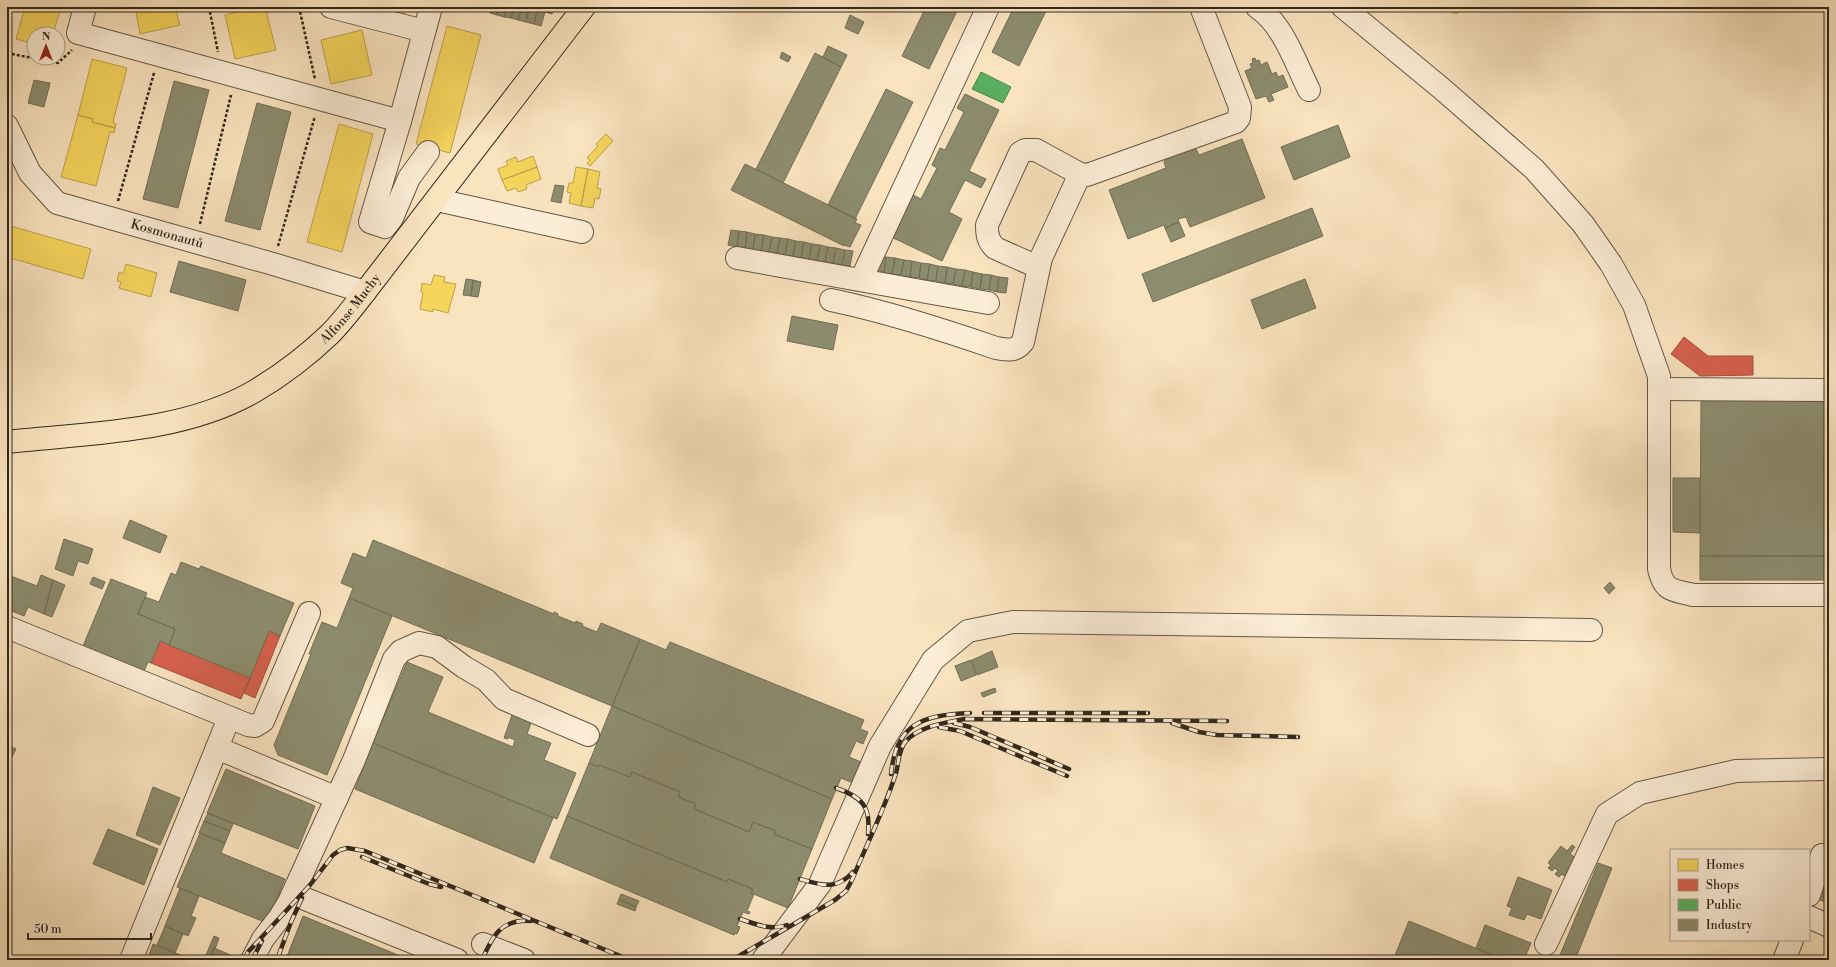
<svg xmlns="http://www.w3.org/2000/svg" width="1836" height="967" viewBox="0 0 1836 967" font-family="'Libre Bodoni',serif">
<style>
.homes{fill:#f6d55c;stroke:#bba149}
.shops{fill:#d6604d;stroke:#a54f3e}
.public{fill:#5aae61;stroke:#4e864c}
.industry{fill:#8c8c6e;stroke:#716e55}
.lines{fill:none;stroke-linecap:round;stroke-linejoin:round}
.minor-casing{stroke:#645745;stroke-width:24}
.major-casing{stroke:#32281c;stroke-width:24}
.path{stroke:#32281c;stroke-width:2.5;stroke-dasharray:3 2;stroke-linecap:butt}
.minor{stroke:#fcedd6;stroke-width:22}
.major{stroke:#fae4c0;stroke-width:22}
.rail-casing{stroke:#32281c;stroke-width:4.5}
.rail{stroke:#fcedd6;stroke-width:3;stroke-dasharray:9;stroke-linecap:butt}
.labels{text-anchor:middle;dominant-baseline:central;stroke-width:4;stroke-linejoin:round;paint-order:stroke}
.street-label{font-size:13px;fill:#32281c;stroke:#fcedd6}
</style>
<rect width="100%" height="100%" fill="#fae4c0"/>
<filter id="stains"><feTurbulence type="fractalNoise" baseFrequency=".005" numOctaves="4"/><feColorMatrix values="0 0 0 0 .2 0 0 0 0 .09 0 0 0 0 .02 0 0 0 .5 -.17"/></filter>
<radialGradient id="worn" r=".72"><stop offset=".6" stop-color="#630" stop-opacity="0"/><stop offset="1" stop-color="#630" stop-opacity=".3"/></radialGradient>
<!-- homes -->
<path class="homes" d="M25,7H61L53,34H34V44L16,39Z
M135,7H175L180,25L140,34Z
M258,7H265L276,50L235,59L225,15Z
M372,7H406L404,15Z
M1444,7H1459L1457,14L1443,9Z
M447,26L481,35L450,153L416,144Z
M362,30L372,75L331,84L321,40Z
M92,59L127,68L113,122L116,124L115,128L92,122L93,119L78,115Z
M78,115L93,119L92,122L115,128L114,133L110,132L96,186L61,177Z
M339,124L373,134L342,252L307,242Z
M606,134L613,141L590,166L587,163L590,160L587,158L598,146L596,144Z
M533,156L537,167L502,180L498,169L508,165L506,161L516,157L518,162Z
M537,167L541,179L526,185L527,189L518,192L516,188L507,191L502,180Z
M576,167L588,169L581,206L569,203L571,193L567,192L569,183H573Z
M588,169L600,172L597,188L601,189L599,199L595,198L593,208L581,206Z
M7,225L91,249L83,279L7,257Z
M126,264L157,273L151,297L119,288L121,282L117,281L119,272L123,274Z
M434,275L445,277L444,282L456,284L448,313L433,309V312L420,309L423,293L421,292L422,283L431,285Z"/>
<!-- shops -->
<path class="shops" d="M1684,337L1708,356H1753V375L1700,376L1671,354Z
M269,631L280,636L255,698L244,693Z
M160,641L250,678L241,699L151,663Z"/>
<!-- public -->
<path class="public" d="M981,72L1011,87L1003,103L972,89Z"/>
<!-- industry -->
<path class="industry" d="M491,7H499L497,15L490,13Z
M499,7H507L504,17L497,15Z
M507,7H514L511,18L504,17Z
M514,7H522L518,20L511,18Z
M522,7L529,8L526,22L518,20Z
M546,7H554L552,14L545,12Z
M926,7H959L929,69L902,56Z
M1014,7H1048L1019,66L992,52Z
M529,8L537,10L534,24L526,22Z
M537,10L545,12L541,26L534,24Z
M850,15L864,22L858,34L845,28Z
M828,46L847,55L841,67L823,57Z
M782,52L791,57L788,62L780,58Z
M815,53L841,67L783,183L756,169Z
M1255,58L1256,61L1259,60L1261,65L1267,62L1272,74L1276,72L1278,77L1283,75L1288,87L1271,94L1274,100L1269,102L1266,96L1256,99L1245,71L1252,68L1250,64L1253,63L1252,59Z
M34,80L50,83L44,107L28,103Z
M174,81L209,90L178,208L143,199Z
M886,89L913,102L855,219L828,205Z
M965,94L999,110L969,171L986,179L981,188L965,180L949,212L962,219L942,261L887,235L907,192L921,199L937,168L932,165L940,148L945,150L964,112L957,108Z
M257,103L291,112L260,230L225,221Z
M1338,125L1350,157L1294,180L1281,147Z
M1242,139L1265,198L1190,227L1186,217L1178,219L1179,222L1165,228L1164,225L1128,239L1109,190L1166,168L1164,162L1167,156L1191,147L1196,149L1199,155Z
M745,164L857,219L855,223L861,225L850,247L844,245V246L731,190Z
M555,185L564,186L561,203L551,201Z
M1312,208L1323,236L1153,302L1142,274Z
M1179,222L1185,236L1171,242L1165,228Z
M731,230L739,231L737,247L728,245Z
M739,231L747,232L745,248L737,247Z
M747,232L755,234L753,249L745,248Z
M755,234L764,235L761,251L753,249Z
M764,235L772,237L769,252L761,251Z
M772,237L780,238L777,253L769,252Z
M780,238L788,239L785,255L777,253Z
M788,239L796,241L793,256L785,255Z
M796,241L804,242L801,258L793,256Z
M804,242L812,244L809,259L801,258Z
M812,244L820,245L817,261L809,259Z
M820,245L828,247L825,262L817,261Z
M828,247L836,248L833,263L825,262Z
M836,248L845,250L842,265L833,263Z
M845,250L853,251L850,266L842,265Z
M877,255L886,257L884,272L874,270Z
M886,257L895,258L892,274L884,272Z
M895,258L904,260L901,275L892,274Z
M904,260L912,261L910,277L901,275Z
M179,261L246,280L238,311L170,292Z
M912,261L921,263L919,278L910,277Z
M921,263L930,264L927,280L919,278Z
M930,264L938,266L936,281L927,280Z
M938,266L947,267L945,283L936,281Z
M947,267L956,269L953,284L945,283Z
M956,269L965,270L962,286L953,284Z
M965,270L973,272L971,287L962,286Z
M973,272L982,274L980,289L971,287Z
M982,274L991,275L989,290L980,289Z
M991,275L999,277L997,292L989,290Z
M999,277L1008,278L1006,293L997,292Z
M466,279L473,280L471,296L463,295Z
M1305,279L1316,308L1262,329L1251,300Z
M473,280L481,282L478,297L471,296Z
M792,316L838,325L833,350L787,341Z
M1701,398L1829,399V556H1700Z
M1673,478H1700V533L1673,532Z
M130,520L167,536L160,553L123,538Z
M64,539L93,549L88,564L78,561L73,576L55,569Z
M373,540L554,614V612L558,614V616L575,623L576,621L583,624L582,626L597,632L601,623L640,639L612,706L349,598L353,588L341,583L353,553L366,558Z
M1700,556H1829V580H1700Z
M181,562L199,569L201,566L294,603L280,636L269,631L250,678L169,645L175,629L138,614L145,597L159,602L171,573L176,575Z
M8,575L37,586L41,575L53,580L44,614L28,607L24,616L7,609Z
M93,577L105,582L102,589L90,584Z
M111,579L147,593L138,614L175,629L169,645L160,641L151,663L148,662L144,671L83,646Z
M53,580L65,585L52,617L44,614Z
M1610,582L1615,588L1609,594L1604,588Z
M349,598L392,616L327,775L278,755L274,745L311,654H309L322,622L337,628Z
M640,639L666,650L670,642L864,720L860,729L868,732L863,744L856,741L849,757L861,762L853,783L841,778L832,799L612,706Z
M992,651L998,667L977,675L972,660Z
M971,660L976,675L961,681L955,666Z
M407,662L443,677L428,712L513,747L515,740L508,737V739L504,738L513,712L532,720L527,734L551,743L544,760L576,773L557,819L373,743Z
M995,688L996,692L983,697L981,693Z
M612,706L832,799L812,849L774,834L776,831L753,822L749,832L694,809L696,804L678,797L680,792L632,772L630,777L599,765L598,767L589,763Z
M373,743L553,818L534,863L355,789Z
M7,745L16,749L12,757L7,755Z
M589,763L598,767L599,765L630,777L632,772L680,792L678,797L696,804L694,809L749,832L753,822L776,831L774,834L812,849L788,908L751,893L753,889L728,879L727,882L567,816Z
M226,769L315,806L298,849L207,813Z
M153,787L180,798L160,845L136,835Z
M208,813L233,824L230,831L204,821Z
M567,816L727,882L728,879L753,889L751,893L754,894L747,911L750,912L749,914L743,912L737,926L740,927L737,934L735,933L734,935L550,858Z
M204,821L230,831L225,843L199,833Z
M108,829L158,849L144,885L93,864Z
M200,833L225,843L221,853L285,879L267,923L177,887Z
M1572,845L1575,847L1570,854L1577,859L1564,876L1562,874L1559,877L1555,874L1558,871L1555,868L1552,871L1548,868L1551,865L1548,863L1561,846L1567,851Z
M1598,863L1612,868L1575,960H1558Z
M1828,873L1829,874V903L1817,899Z
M1518,877L1552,890L1541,919L1527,914L1524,920L1509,915L1512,908L1507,906Z
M180,888L199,896L191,916L196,918L188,936L165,926Z
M621,894L639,901L636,907L619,899Z
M619,899L636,907L635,911L617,904Z
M303,916L410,960H269L272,955L284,960L286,959Z
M1409,921L1502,959V960H1393Z
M1485,925L1531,943L1524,960H1505L1476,948Z
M165,926L183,934L175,953L157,945Z
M214,936L219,938L215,949L214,948L209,960H204Z
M153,944L175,953L191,959L147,960Z
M214,948L235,957L233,960H209Z"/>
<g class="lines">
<defs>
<g id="minor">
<path d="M85,7L78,33L400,121"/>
<path d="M331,7L424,31"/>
<path d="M1257,7C1283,24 1295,62 1309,90"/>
<path d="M1343,7L1441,88L1534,169L1583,224L1611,264L1634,305L1659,376V569C1664,592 1673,590 1693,595H1829"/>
<path id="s1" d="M7,126L30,173L57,203L273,264L365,292"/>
<path d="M428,152L409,178L392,218L385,227L370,222L400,121L431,7"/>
<path d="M437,200L582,232"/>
<path d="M737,258L988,303"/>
<path d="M1038,267L995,248C988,241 987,235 987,225L1020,153L1025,150H1036L1080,174L1087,175L1236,122L1239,118L1240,107L1201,7"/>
<path d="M861,280L988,7"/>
<path d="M831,300C888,312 941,329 996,348C1008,350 1015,352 1023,342L1041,258L1080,174"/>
<path d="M1659,389L1829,390"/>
<path d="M7,627L248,725L255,726L263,721L309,613"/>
<path d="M217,748L337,798"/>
<path d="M293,894L457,960"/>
<path d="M1809,895L1822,855"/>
<path d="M1809,917L1829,926"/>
<path d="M483,944L524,960"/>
<path d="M1546,944L1607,814L1640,793L1736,771L1829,769"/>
<path d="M131,960L229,718"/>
<path d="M252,960L263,939L280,917L289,902L354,760L394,659L401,651L419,643L437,647L464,667L486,680L504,699L588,735"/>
<path d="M763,960L820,884L880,746L933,660L968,631L1013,622L1591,630"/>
<path d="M1784,960L1792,940"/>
</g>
<g id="major">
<path id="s2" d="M7,442C88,433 183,433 255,391C282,375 308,355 330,334C343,321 354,306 365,292L584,7"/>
</g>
</defs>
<!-- minor casing -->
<use href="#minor" class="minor-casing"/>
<!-- major casing -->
<use href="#major" class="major-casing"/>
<!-- path -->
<path class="path" d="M209,7L218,52
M299,7L315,79
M7,53L58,63L72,50
M118,201L154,73
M200,224L231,95
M278,246L315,116"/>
<!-- minor -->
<use href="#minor" class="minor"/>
<!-- major -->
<use href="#major" class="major"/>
<defs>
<path id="rail" d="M984,713H1148
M954,723L970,727L1069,769
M1172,723L1199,732L1217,735L1298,737
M939,727L960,731L1067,776
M891,774C896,723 923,715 970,713
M836,788C862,797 871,806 868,834
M362,857L429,884L441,887
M800,879C821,885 836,891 853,872
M740,919C756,924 770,931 787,925
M278,957L291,922L302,898
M244,960L248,952L310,885L333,855L340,850L347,848L365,851L630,960
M252,960L262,941
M482,960C493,935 501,919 531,921
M732,960L835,900L846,891L852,880C866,846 885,808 896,773C899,763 898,750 906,741C919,726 945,723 964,719L1227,721"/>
</defs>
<!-- rail casing -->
<use href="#rail" class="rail-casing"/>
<!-- rail -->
<use href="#rail" class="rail"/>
</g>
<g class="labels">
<!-- street labels -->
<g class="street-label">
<text stroke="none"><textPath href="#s1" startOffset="207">Kosmonautů</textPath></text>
<text stroke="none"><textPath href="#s2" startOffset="382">Alfonse Muchy</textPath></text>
</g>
</g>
<!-- margin -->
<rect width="1836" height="967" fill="none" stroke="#fae4c0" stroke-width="24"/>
<rect x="8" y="8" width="1820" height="951" fill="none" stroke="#32281c" stroke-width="2"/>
<rect x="12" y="12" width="1812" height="943" fill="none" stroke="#32281c"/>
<!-- legend -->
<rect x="1670" y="849" width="140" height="92" fill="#fcedd6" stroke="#ab9e8c"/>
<rect x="1678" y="859" width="20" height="12" fill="#f6d55c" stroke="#ab9e8c"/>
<text x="1706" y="869" font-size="12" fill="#32281c">Homes</text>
<rect x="1678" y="879" width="20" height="12" fill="#d6604d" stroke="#ab9e8c"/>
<text x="1706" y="889" font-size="12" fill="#32281c">Shops</text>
<rect x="1678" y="899" width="20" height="12" fill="#5aae61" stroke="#ab9e8c"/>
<text x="1706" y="909" font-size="12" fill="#32281c">Public</text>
<rect x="1678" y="919" width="20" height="12" fill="#8c8c6e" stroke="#ab9e8c"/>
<text x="1706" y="929" font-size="12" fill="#32281c">Industry</text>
<!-- north arrow -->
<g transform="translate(46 46)"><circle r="19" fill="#fcedd6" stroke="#ab9e8c"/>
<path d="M0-3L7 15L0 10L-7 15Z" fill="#8f2418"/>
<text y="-6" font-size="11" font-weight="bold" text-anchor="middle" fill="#32281c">N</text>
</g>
<!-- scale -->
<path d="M28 933v6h123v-6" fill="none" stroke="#32281c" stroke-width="2"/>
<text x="34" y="933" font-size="12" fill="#32281c" stroke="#fcedd6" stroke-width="3" paint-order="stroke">50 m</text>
<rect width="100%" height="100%" filter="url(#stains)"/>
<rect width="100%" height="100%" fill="url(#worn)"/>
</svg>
